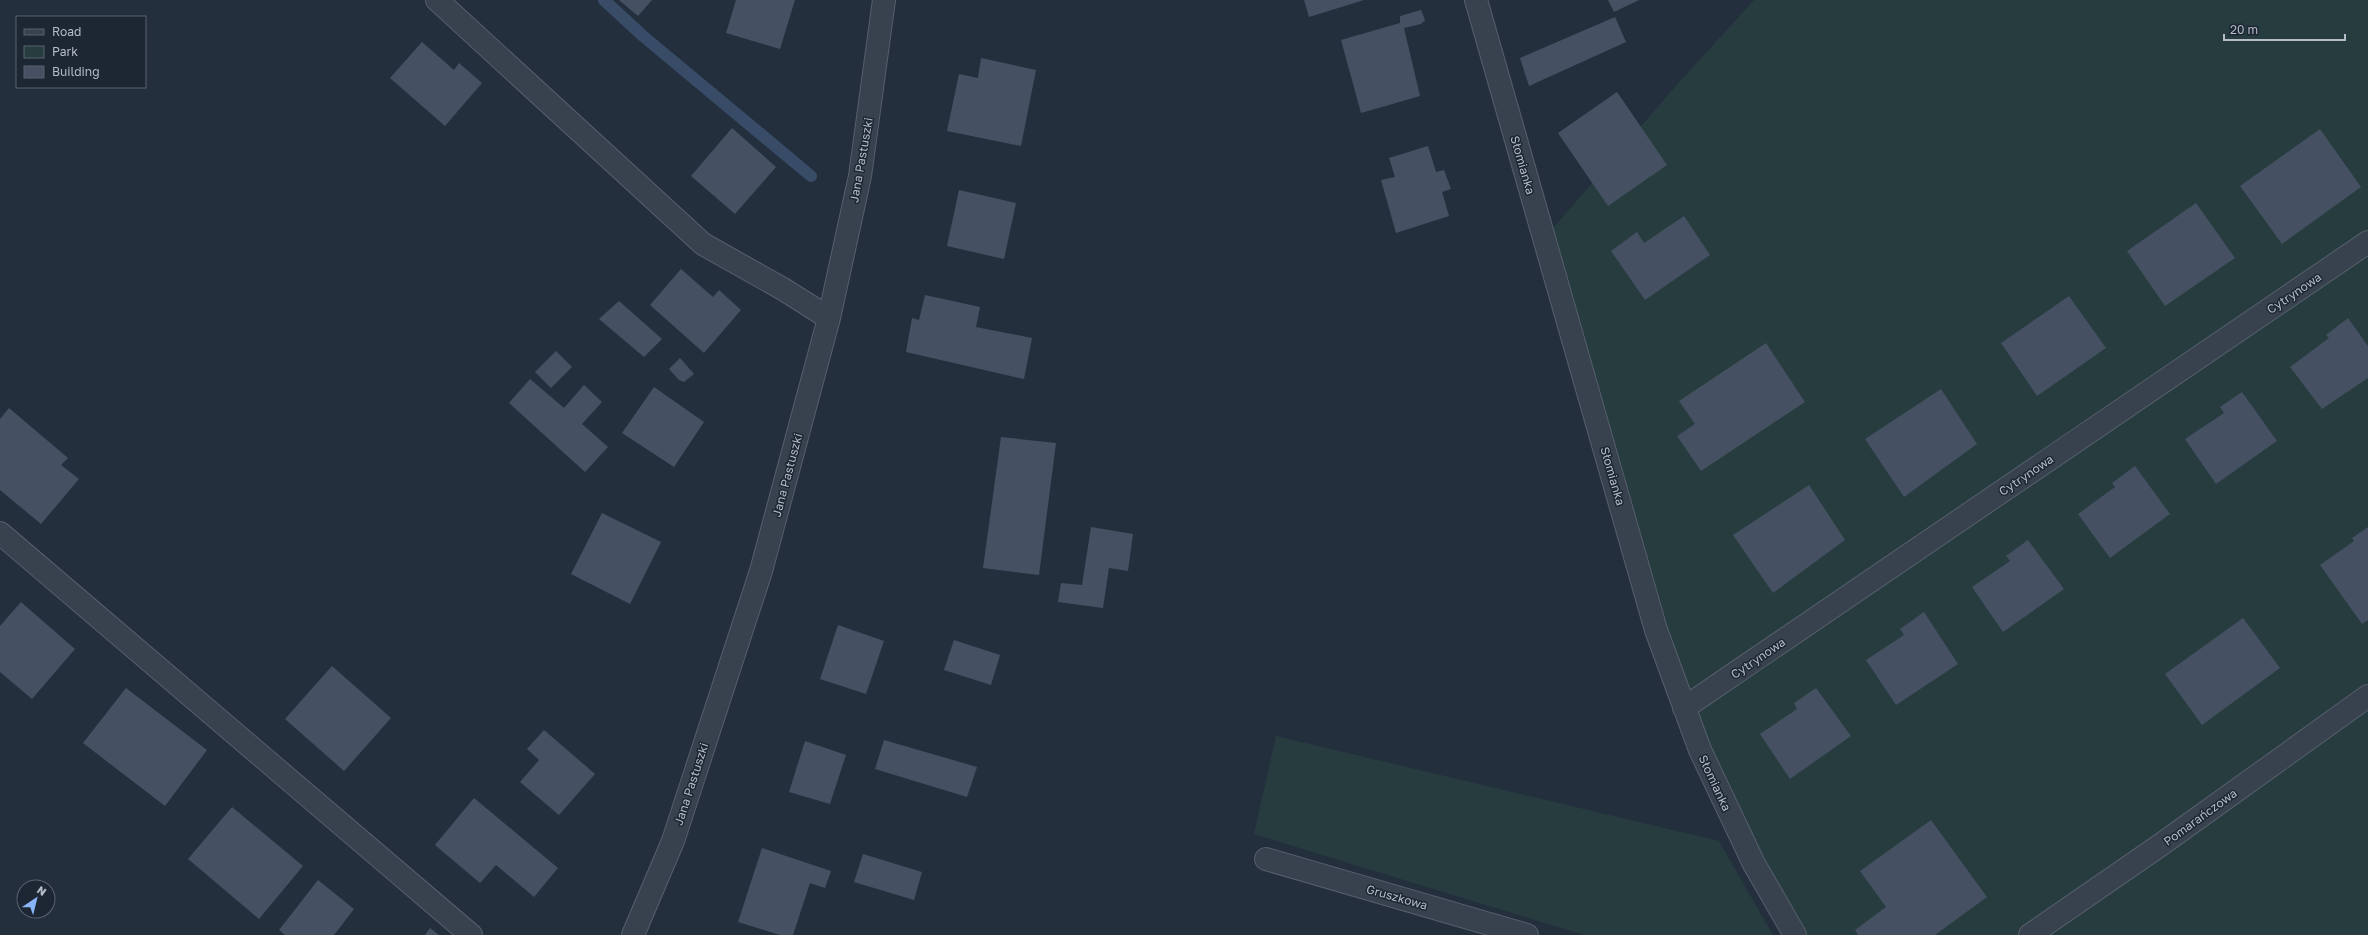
<svg xmlns="http://www.w3.org/2000/svg" width="2368" height="935" viewBox="0 0 2368 935" font-family="'Golos Text',sans-serif">
<style>
.green{fill:#263c3f}
.lines{fill:none;stroke-linecap:round;stroke-linejoin:round}
.stream{stroke:#394c67;stroke-width:12}
.building{fill:#455162}
.minor-casing{stroke:#565f6c;stroke-width:24}
.minor{stroke:#38414e;stroke-width:22}
.labels{text-anchor:middle;dominant-baseline:central;stroke-width:3;stroke-linejoin:round;paint-order:stroke}
.street-label{font-size:12px;fill:#b4bcc9;stroke:#1d2633}
</style>
<rect width="100%" height="100%" fill="#242f3e"/>
<!-- green -->
<path class="green" d="M1754,0H2368V935H1799L1664,669L1542,241L1674,88Z
M1276,736L1719,841L1773,935H1584L1254,834Z"/>
<g class="lines">
<!-- stream -->
<path class="stream" d="M604,0L643,36L811,176"/>
</g>
<!-- building -->
<path class="building" d="M619,0H652L638,16Z
M736,0H795L780,49L726,33Z
M1304,0H1364L1309,17Z
M1608,0H1639L1614,12Z
M1421,10L1425,20L1421,24L1404,28L1420,96L1361,113L1341,40L1400,23V16Z
M1615,17L1626,42L1529,86L1520,58Z
M422,42L454,70L459,63L482,83L445,126L390,78Z
M981,58L1036,70L1021,146L947,131L959,74L978,78Z
M1617,92L1667,165L1608,206L1558,133Z
M732,128L776,167L735,214L691,176Z
M2320,129L2361,187L2282,244L2240,186Z
M1428,146L1436,172L1444,170L1451,189L1442,192L1449,216L1396,233L1381,180L1395,177L1389,158Z
M959,190L1016,203L1004,259L947,246Z
M2196,203L2235,258L2165,306L2127,251Z
M1684,216L1710,255L1645,300L1611,251L1637,232L1644,243Z
M681,269L713,297L719,290L741,310L704,353L650,305Z
M925,295L980,307L976,327L1032,338L1024,379L906,352L912,318L919,320Z
M2069,296L2106,348L2037,396L2001,343Z
M619,301L662,339L644,357L599,319Z
M2348,318L2368,346V378L2322,409L2290,367L2329,338L2326,335Z
M1766,343L1805,402L1701,471L1677,436L1695,424L1679,401Z
M556,351L572,367L551,388L535,372Z
M680,358L694,374L684,382L679,380L669,369Z
M530,379L564,408L584,385L602,402L582,424L608,447L585,472L509,403Z
M654,387L704,422L674,467L622,433Z
M1941,389L1977,444L1904,497L1865,439Z
M2242,392L2277,441L2216,484L2185,439L2224,413L2220,407Z
M9,408L68,458L61,465L79,479L41,524L0,490V419Z
M1001,437L1056,443L1039,575L983,568Z
M2135,466L2170,514L2110,558L2078,514L2115,487L2112,483Z
M1809,485L1845,540L1773,593L1733,535Z
M602,513L661,542L630,604L571,574Z
M1091,527L1133,534L1128,571L1109,568L1103,608L1058,602L1061,583L1082,585Z
M2368,527V620L2362,624L2320,565L2354,541L2352,538Z
M2028,540L2064,589L2003,632L1972,587L2010,561L2006,556Z
M21,602L75,649L32,699L0,672V626Z
M1924,612L1958,664L1896,705L1866,660L1904,635L1900,629Z
M2243,618L2280,668L2202,725L2165,674Z
M838,625L884,641L866,694L820,679Z
M954,640L1000,655L991,685L944,670Z
M332,666L391,718L344,771L285,719Z
M126,688L207,750L165,806L83,743Z
M1816,688L1851,736L1790,779L1760,734L1797,709L1794,703Z
M544,730L595,774L559,815L520,782L539,760L527,749Z
M884,740L977,767L967,797L875,769Z
M805,741L846,755L830,804L789,792Z
M474,798L558,868L534,897L496,865L480,883L435,845Z
M232,807L303,866L259,919L188,859Z
M1931,820L1987,897L1935,935H1858L1855,930L1886,907L1860,871Z
M762,848L831,871L825,888L810,883L793,935H780L738,922Z
M863,854L922,872L914,900L854,882Z
M318,880L354,909L334,935H285L279,930Z
M430,928L439,935H425Z"/>
<g class="lines">
<defs>
<path id="minor" d="M437,0L703,244L783,289L829,318
M1476,0L1656,630L1700,750L1754,864L1795,935
M0,533L471,935
M1684,708L2368,242
M1266,859L1527,935
M633,935L673,841L761,571L829,318L860,176L884,0
M2030,935L2159,846L2368,696"/>
</defs>
<!-- minor casing -->
<use href="#minor" class="minor-casing"/>
<!-- minor -->
<use href="#minor" class="minor"/>
</g>
<g class="labels">
<!-- street labels -->
<g class="street-label">
<text transform="translate(861 160) rotate(-80)">Jana Pastuszki</text>
<text transform="translate(1523 165) rotate(74)">Słomianka</text>
<text transform="translate(2294 293) rotate(-34)">Cytrynowa</text>
<text transform="translate(787 475) rotate(-75)">Jana Pastuszki</text>
<text transform="translate(2026 475) rotate(-34)">Cytrynowa</text>
<text transform="translate(1613 476) rotate(74)">Słomianka</text>
<text transform="translate(1758 658) rotate(-34)">Cytrynowa</text>
<text transform="translate(1715 783) rotate(65)">Słomianka</text>
<text transform="translate(691 784) rotate(-72)">Jana Pastuszki</text>
<text transform="translate(2200 817) rotate(-36)">Pomarańczowa</text>
<text transform="translate(1397 897) rotate(16)">Gruszkowa</text>
</g>
</g>
<!-- legend -->
<rect x="16" y="16" width="130" height="72" fill="#1d2633" stroke="#59626f"/>
<rect x="24" y="29" width="20" height="6" fill="#38414e" stroke="#59626f"/>
<text x="52" y="36" font-size="12" fill="#b4bcc9">Road</text>
<rect x="24" y="46" width="20" height="12" fill="#263c3f" stroke="#59626f"/>
<text x="52" y="56" font-size="12" fill="#b4bcc9">Park</text>
<rect x="24" y="66" width="20" height="12" fill="#455162" stroke="#59626f"/>
<text x="52" y="76" font-size="12" fill="#b4bcc9">Building</text>
<!-- north arrow -->
<g transform="translate(36 899) rotate(35)"><circle r="19" fill="#1d2633" stroke="#59626f"/>
<path d="M0-3L7 15L0 10L-7 15Z" fill="#8ab4f8"/>
<text y="-6" font-size="11" font-weight="bold" text-anchor="middle" fill="#b4bcc9">N</text>
</g>
<!-- scale -->
<path d="M2224 34v6h121v-6" fill="none" stroke="#b4bcc9" stroke-width="2"/>
<text x="2230" y="34" font-size="12" fill="#b4bcc9" stroke="#1d2633" stroke-width="3" paint-order="stroke">20 m</text>
</svg>
